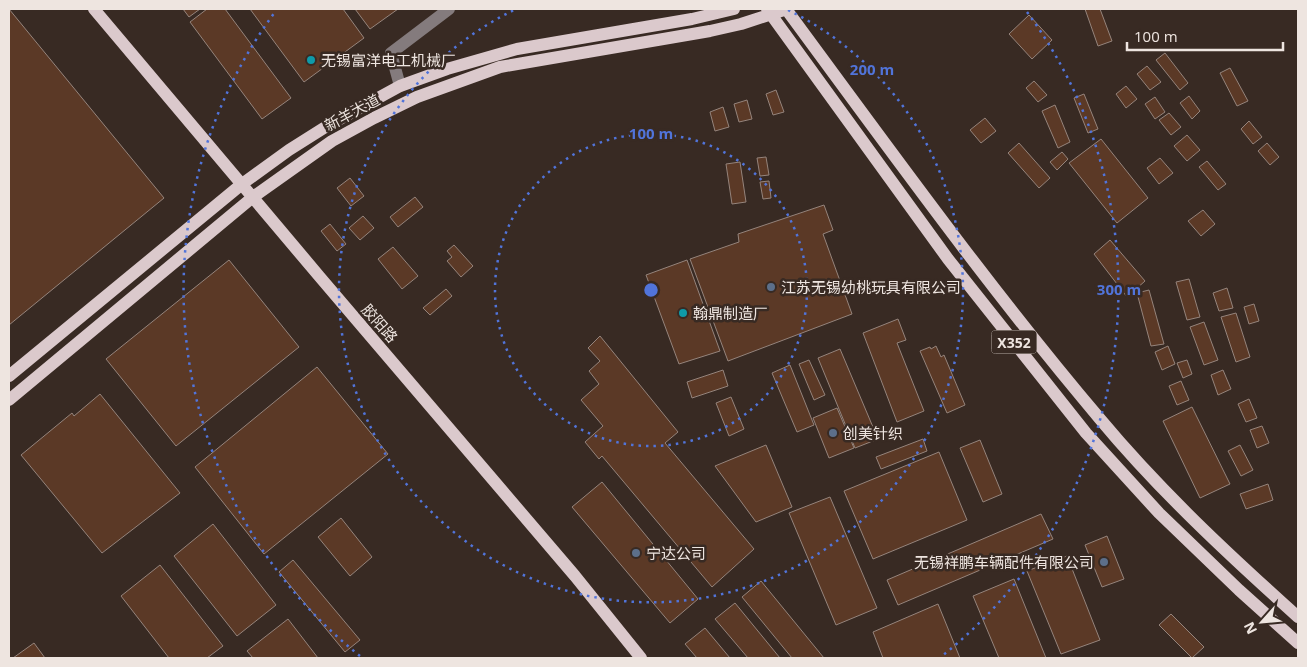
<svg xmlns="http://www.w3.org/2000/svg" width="1307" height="667" viewBox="0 0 1307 667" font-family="'Open Sans','Noto Sans SC',sans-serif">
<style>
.building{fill:#5b3926;stroke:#95847c}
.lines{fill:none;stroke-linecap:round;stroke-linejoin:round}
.minor{stroke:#847b7d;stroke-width:12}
.major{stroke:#dbc9cc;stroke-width:12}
.ring{fill:none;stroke:#5174da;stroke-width:2.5;stroke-dasharray:2.5 5}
.culture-dot{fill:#0f9aa8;stroke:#382a23;stroke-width:2}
.service-dot{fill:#5c6f8a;stroke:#382a23;stroke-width:2}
.labels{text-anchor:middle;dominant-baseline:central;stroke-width:5;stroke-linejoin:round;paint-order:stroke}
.shield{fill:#382a23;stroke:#b7ada7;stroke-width:1}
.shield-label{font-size:14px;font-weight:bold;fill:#eee5e0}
.poi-label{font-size:15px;fill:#eee5e0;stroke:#382a23;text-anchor:start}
.street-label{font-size:15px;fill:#eee5e0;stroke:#382a23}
.centre{fill:#5174da;stroke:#382a23;stroke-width:2.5}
.ring-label{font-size:15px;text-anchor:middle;font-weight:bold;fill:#5174da;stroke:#382a23;stroke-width:5;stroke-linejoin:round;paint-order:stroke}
</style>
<rect width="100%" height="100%" fill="#382a23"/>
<!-- building -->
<path class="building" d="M9,9L164,198L9,325Z
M183,9H200L189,17Z
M207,9H225L291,98L262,119L190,22Z
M250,9H343L364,38L304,82Z
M355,9H398L370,29Z
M1085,9H1100L1112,41L1098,46Z
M1029,15L1052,40L1032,59L1009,34Z
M1165,53L1188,83L1180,90L1156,60Z
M1147,66L1161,82L1150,90L1137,74Z
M1230,68L1248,101L1237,106L1220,73Z
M1034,81L1047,95L1038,102L1026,88Z
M1126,86L1137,99L1126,108L1116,94Z
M776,90L784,112L773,115L766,94Z
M1084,94L1098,129L1088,133L1074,98Z
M1189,96L1200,111L1192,119L1180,103Z
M1155,97L1165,112L1155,119L1145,104Z
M747,100L752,119L739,122L734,104Z
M1055,105L1070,142L1058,148L1042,111Z
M723,107L729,127L715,131L710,112Z
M1169,113L1181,127L1171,135L1159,120Z
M985,118L996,131L981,143L970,130Z
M1249,121L1262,137L1253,144L1241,129Z
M1187,135L1200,150L1187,161L1174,146Z
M1101,139L1148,198L1117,223L1069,163Z
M1019,143L1050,178L1039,188L1008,153Z
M1267,143L1279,157L1270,165L1258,151Z
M1062,152L1068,159L1057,170L1050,162Z
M766,157L769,175L760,176L757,158Z
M1160,158L1173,173L1159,184L1147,168Z
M1207,161L1226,184L1218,190L1199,167Z
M740,162L746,202L732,204L726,164Z
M350,178L364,196L351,206L337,188Z
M769,181L771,198L763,199L760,182Z
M415,197L423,207L398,227L390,217Z
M824,205L833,230L823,234L852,314L728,361L690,259L739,242L738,234Z
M1203,210L1215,224L1201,236L1188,221Z
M363,216L374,228L360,240L349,228Z
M330,224L346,244L337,251L321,231Z
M1110,240L1145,281L1127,297L1094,254Z
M454,245L473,266L461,277L447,261L452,257L447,251Z
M393,247L418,276L402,289L378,259Z
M229,260L299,347L176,446L106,359Z
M687,260L720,351L679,364L646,275Z
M1189,279L1200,317L1187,320L1176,282Z
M1227,288L1233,308L1219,311L1213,293Z
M446,289L452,296L430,315L423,308Z
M1149,290L1164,344L1151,346L1137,293Z
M1254,304L1259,321L1249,324L1244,307Z
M1236,313L1250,357L1236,362L1221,317Z
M898,319L906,340L897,343L924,411L897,422L863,333Z
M1204,322L1218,360L1204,365L1190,327Z
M600,336L678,432L665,443L754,549L712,587L602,456L599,459L585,442L603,426L581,400L599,384L589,371L600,361L588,348Z
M936,346L941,357L944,355L965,405L947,413L920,351L930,347L931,349Z
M1168,346L1175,364L1162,370L1155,352Z
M840,349L878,439L855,448L818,358Z
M809,360L825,395L814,400L799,364Z
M1187,360L1192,374L1183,378L1177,363Z
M790,365L814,425L797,432L772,373Z
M317,367L388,454L264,554L195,467Z
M723,370L728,386L692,398L687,382Z
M1223,370L1231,389L1218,395L1211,375Z
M1181,381L1189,400L1177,405L1169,386Z
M100,394L180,493L102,553L21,455L72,413L74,416Z
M731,397L744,429L729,436L716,403Z
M1249,399L1257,418L1246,422L1238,404Z
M1192,407L1230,484L1200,498L1163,421Z
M837,408L854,448L829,458L813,418Z
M1262,426L1269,443L1257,448L1250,430Z
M923,439L927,451L881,469L876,457Z
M980,440L1002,494L983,502L960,448Z
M766,445L792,507L756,522L715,466Z
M1240,445L1253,470L1241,476L1228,451Z
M939,452L967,520L873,559L844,491Z
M602,482L698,599L670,623L572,507Z
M1268,484L1273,500L1246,509L1240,494Z
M830,497L877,608L836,625L789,513Z
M1041,514L1053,539L898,605L887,580Z
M341,518L372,557L350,576L318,537Z
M213,524L276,605L237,636L174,556Z
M1107,536L1124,579L1102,587L1085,545Z
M1067,556L1100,640L1061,654L1027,571Z
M293,560L360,640L345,652L279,572Z
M160,565L223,646L207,658H169L121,596Z
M1014,579L1046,658H999L973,596Z
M761,581L824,658H792L742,597Z
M735,603L780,658H748L715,619Z
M938,604L960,658H883L873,632Z
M1171,614L1204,647L1192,658L1159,625Z
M288,619L318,658H253L247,651Z
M705,628L730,658H697L685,644Z
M34,643L45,658H13Z"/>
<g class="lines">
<!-- minor -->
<path class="minor" d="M400,86L391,53L449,9"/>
<!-- major -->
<path class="major" d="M94,9L319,276L575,576L641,658
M767,9L948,259L1086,433L1159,513L1239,590L1298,643
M786,9C888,147 989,288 1100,419C1160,491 1229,555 1298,617
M9,376L242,184L289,150L327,126L400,86L447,69L517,49L692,19L734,9
M9,400L253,197L332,141L374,118L417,97L500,67L710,31L741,24L787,9"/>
</g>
<!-- distance rings -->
<g class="ring">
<circle cx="651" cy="290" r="156"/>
<path d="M788 10A312 312 0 1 1 514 10"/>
<path d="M360 656A468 468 0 0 1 275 12M1027 12A468 468 0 0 1 942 656"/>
</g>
<!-- markers -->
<g class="culture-dot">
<circle cx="311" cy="60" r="5"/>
<circle cx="683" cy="313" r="5"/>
</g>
<g class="service-dot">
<circle cx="771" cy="287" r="5"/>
<circle cx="833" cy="433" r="5"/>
<circle cx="636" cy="553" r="5"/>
<circle cx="1104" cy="562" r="5"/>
</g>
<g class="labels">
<!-- shield labels -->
<rect class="shield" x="991.5" y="330.5" width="45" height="23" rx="4"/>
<g class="shield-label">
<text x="1014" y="342">X352</text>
</g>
<!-- poi labels -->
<g class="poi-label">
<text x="321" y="60">无锡富洋电工机械厂</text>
<text x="781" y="287">江苏无锡幼桃玩具有限公司</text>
<text x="693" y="313">翰鼎制造厂</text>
<text x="843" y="433">创美针织</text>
<text x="646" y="553">宁达公司</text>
<text x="1094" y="562" text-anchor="end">无锡祥鹏车辆配件有限公司</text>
</g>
<!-- street labels -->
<g class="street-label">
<text transform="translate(352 112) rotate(-28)">新羊大道</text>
<text transform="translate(380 323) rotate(49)">胶阳路</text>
</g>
</g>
<circle cx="651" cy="290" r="8" class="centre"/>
<g class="ring-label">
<text x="872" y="75">200 m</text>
<text x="651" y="139">100 m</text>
<text x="1119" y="295">300 m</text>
</g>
<!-- border -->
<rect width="1307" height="667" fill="none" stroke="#eee5e0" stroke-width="20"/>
<!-- north arrow -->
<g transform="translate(1262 622) rotate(243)" stroke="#382a23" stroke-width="4" paint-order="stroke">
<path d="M0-4L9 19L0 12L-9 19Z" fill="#eee5e0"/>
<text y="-8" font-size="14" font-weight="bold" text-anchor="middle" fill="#eee5e0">N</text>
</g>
<!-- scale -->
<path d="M1127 42v8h156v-8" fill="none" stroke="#eee5e0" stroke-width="2.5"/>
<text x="1134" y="42" font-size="15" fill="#eee5e0" stroke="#382a23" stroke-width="4" paint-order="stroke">100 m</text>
</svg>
